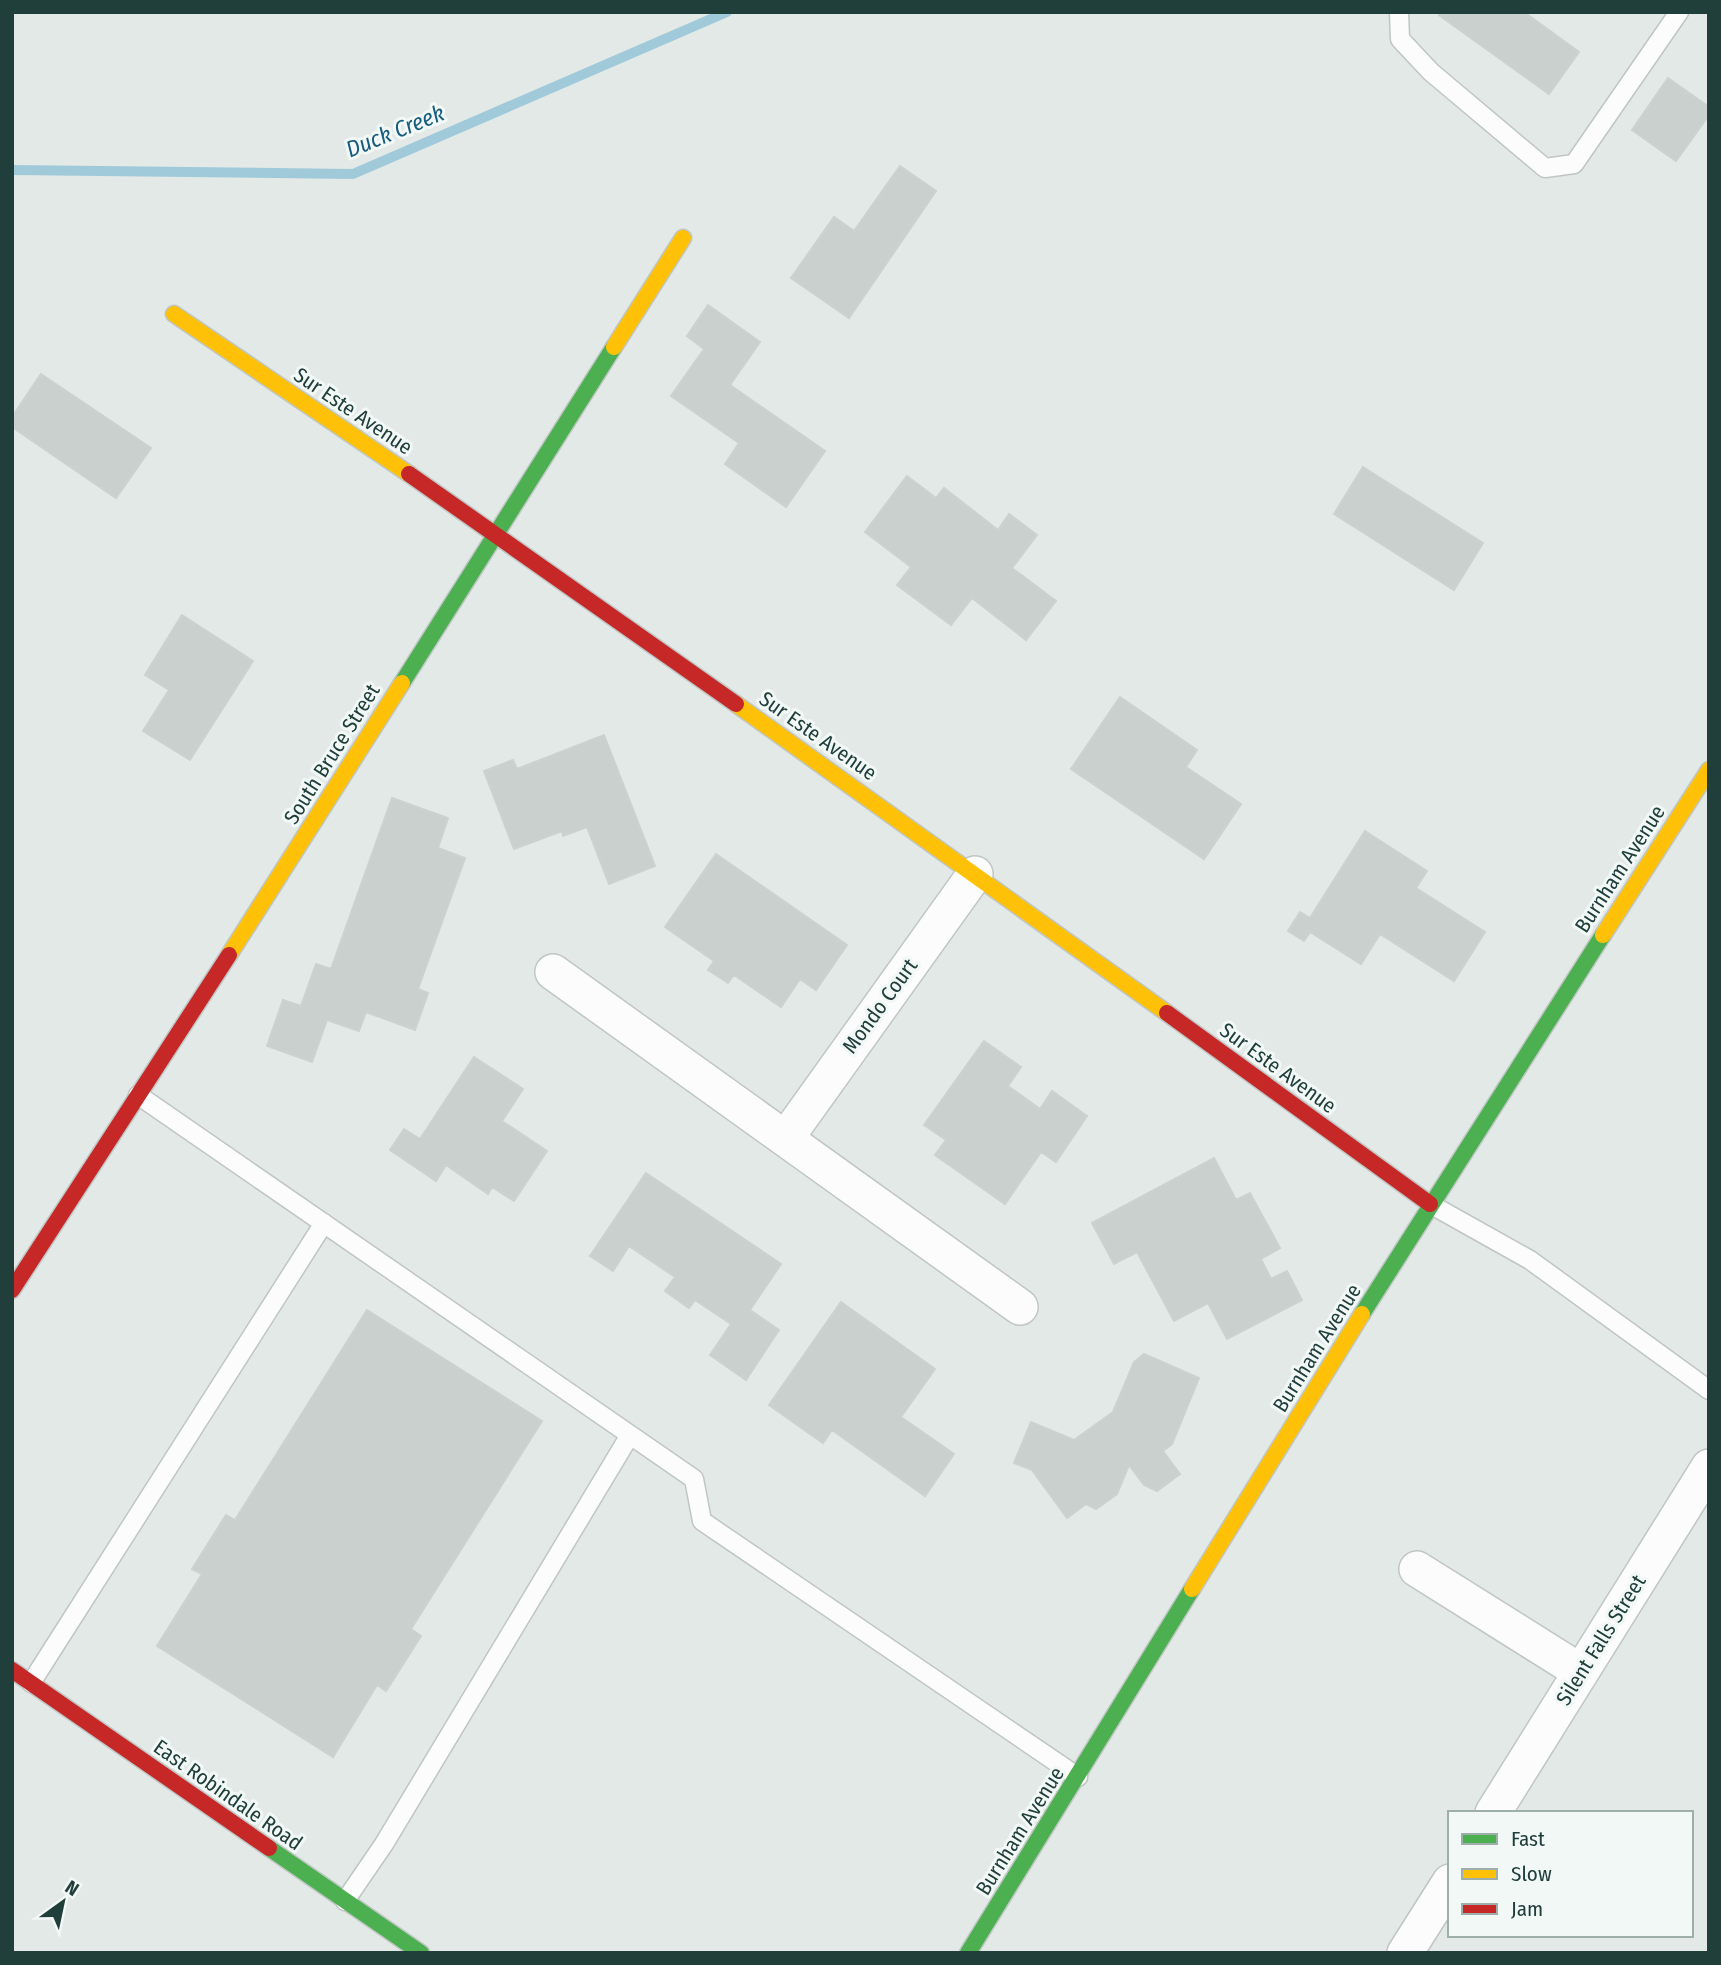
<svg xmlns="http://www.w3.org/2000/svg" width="1721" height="1965" viewBox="0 0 1721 1965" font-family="'Fira Sans Condensed',sans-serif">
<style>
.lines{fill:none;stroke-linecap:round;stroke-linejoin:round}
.stream{stroke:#a0cada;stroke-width:10}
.building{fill:#cad0ce;stroke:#cbd2d0;stroke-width:2}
.lane-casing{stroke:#c0c6c4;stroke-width:21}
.street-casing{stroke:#c0c6c4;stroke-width:38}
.fast-casing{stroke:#bfc7c5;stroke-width:19}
.slow-casing{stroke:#bfc7c5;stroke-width:19}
.jam-casing{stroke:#bfc7c5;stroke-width:19}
.lane{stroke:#fbfcfb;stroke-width:18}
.street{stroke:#fbfcfb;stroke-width:35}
.fast{stroke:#4caf50;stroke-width:16}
.slow{stroke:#ffc107;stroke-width:16}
.jam{stroke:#c62828;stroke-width:16}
.labels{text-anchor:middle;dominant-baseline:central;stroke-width:6;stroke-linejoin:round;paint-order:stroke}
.street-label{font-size:21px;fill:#203e3a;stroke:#f1f8f6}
.water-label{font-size:23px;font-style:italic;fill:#165c7d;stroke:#f1f8f6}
</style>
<rect width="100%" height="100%" fill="#e3e9e7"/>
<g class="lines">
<!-- stream -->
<path class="stream" d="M12,170L353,174L727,12"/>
</g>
<!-- building -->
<path class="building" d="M1440,12H1524L1579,52L1549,94L1439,15Z
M1668,78L1709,107V115L1676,161L1632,130Z
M900,166L936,191L849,318L791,278L834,217L854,231Z
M708,305L760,342L730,385L825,451L786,507L725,464L739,443L671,396L704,349L687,336Z
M41,374L151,448L116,498L12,427V417Z
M1363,467L1483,543L1454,590L1334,514Z
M907,476L936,498L944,488L998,530L1009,514L1037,535L1012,568L1056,601L1026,640L972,598L951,625L897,585L911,567L865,532Z
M182,615L253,661L190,760L143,731L169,690L145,675Z
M1120,697L1197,750L1186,767L1241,804L1204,859L1071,769Z
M604,735L655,866L609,884L587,827L563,836L562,831L514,849L484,771L513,760L517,769Z
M392,798L448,818L438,848L465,858L418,989L428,993L415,1030L366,1012L359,1031L327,1020L312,1062L267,1046L283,1000L301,1006L316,964L331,969Z
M1365,831L1427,871L1416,888L1485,932L1454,981L1380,934L1361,964L1310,932L1304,941L1288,931L1300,912L1310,918Z
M716,854L847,945L816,990L800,979L781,1007L734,975L728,983L708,970L714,961L665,927Z
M984,1041L1021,1067L1008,1086L1040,1109L1052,1091L1087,1116L1056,1162L1041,1152L1005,1204L935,1155L946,1140L924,1125Z
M474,1057L523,1089L502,1121L547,1151L514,1201L492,1187L488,1194L446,1165L436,1181L390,1150L404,1129L420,1139Z
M1214,1158L1236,1200L1250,1193L1280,1248L1261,1259L1271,1279L1287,1271L1302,1300L1227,1339L1208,1303L1174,1321L1137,1252L1114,1264L1092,1223Z
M646,1173L781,1264L750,1310L779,1330L746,1380L710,1355L731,1324L695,1300L689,1308L665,1291L675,1277L629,1246L613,1271L590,1256Z
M841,1302L935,1369L901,1417L954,1454L925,1496L832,1430L823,1443L769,1405Z
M367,1310L542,1421L411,1629L421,1636L386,1691L377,1685L333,1757L157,1646L202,1574L192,1569L226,1515L235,1520Z
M1144,1354L1199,1378L1172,1444L1163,1451L1180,1474L1157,1491L1144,1485L1129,1465L1117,1494L1096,1509L1086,1504L1067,1518L1032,1470L1014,1463L1031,1422L1074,1440L1113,1412L1134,1362Z"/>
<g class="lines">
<defs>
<path id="lane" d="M1399,12L1400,39L1431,72L1545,168L1574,164L1679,12
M138,1095L694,1479L702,1521L1078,1777
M1430,1204L1530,1260L1709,1390
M31,1683L324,1223
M345,1901L384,1844L630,1435"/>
<path id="street" d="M553,972L1020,1307
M786,1138L975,874
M1417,1569L1581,1672
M1493,1813L1709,1467
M1405,1953L1450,1882"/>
<path id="fast" d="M402,683L614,347
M1362,1314L1603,935
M269,1848L421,1953
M968,1953L1192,1589"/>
<path id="slow" d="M174,314L409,474
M614,347L683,238
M736,704L1167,1013
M1603,935L1709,770
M229,955L402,683
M1192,1589L1362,1314"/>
<path id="jam" d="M409,474L736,704
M1167,1013L1430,1204
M12,1290L229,955
M12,1670L269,1848"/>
</defs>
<!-- lane casing -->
<use href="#lane" class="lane-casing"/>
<!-- street casing -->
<use href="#street" class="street-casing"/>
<!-- fast casing -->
<use href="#fast" class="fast-casing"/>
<!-- slow casing -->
<use href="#slow" class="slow-casing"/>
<!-- jam casing -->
<use href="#jam" class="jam-casing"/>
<!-- lane -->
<use href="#lane" class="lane"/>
<!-- street -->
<use href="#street" class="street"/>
<!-- fast -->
<use href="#fast" class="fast"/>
<!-- slow -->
<use href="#slow" class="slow"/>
<!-- jam -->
<use href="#jam" class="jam"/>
</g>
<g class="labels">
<!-- street labels -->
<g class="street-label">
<text transform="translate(353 411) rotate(34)">Sur Este Avenue</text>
<text transform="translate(818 736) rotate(35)">Sur Este Avenue</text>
<text transform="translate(332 754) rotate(-58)">South Bruce Street</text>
<text transform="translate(1620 869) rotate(-57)">Burnham Avenue</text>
<text transform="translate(880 1006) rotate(-54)">Mondo Court</text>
<text transform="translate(1278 1068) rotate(36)">Sur Este Avenue</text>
<text transform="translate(1317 1348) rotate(-58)">Burnham Avenue</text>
<text transform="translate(1601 1640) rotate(-58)">Silent Falls Street</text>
<text transform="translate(228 1795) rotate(35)">East Robindale Road</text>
<text transform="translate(1020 1831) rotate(-58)">Burnham Avenue</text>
</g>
<!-- water labels -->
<g class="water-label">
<text transform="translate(395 131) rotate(-22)">Duck Creek</text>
</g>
</g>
<!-- border -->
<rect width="1721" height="1965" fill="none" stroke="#203e3a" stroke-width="28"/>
<!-- legend -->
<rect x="1448" y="1811" width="245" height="126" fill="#f1f8f6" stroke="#9daeab" stroke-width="2"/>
<rect x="1462" y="1834" width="35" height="10" fill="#4caf50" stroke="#9daeab" stroke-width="2"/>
<text x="1511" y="1846" font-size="21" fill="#203e3a">Fast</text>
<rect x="1462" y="1869" width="35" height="10" fill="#ffc107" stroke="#9daeab" stroke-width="2"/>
<text x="1511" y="1881" font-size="21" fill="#203e3a">Slow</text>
<rect x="1462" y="1904" width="35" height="10" fill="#c62828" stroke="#9daeab" stroke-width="2"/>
<text x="1511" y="1916" font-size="21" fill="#203e3a">Jam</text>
<!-- north arrow -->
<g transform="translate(63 1902) rotate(33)" stroke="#f1f8f6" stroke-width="5" paint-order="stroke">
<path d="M0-5L12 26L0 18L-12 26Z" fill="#203e3a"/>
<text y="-10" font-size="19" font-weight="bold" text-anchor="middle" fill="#203e3a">N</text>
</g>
</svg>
